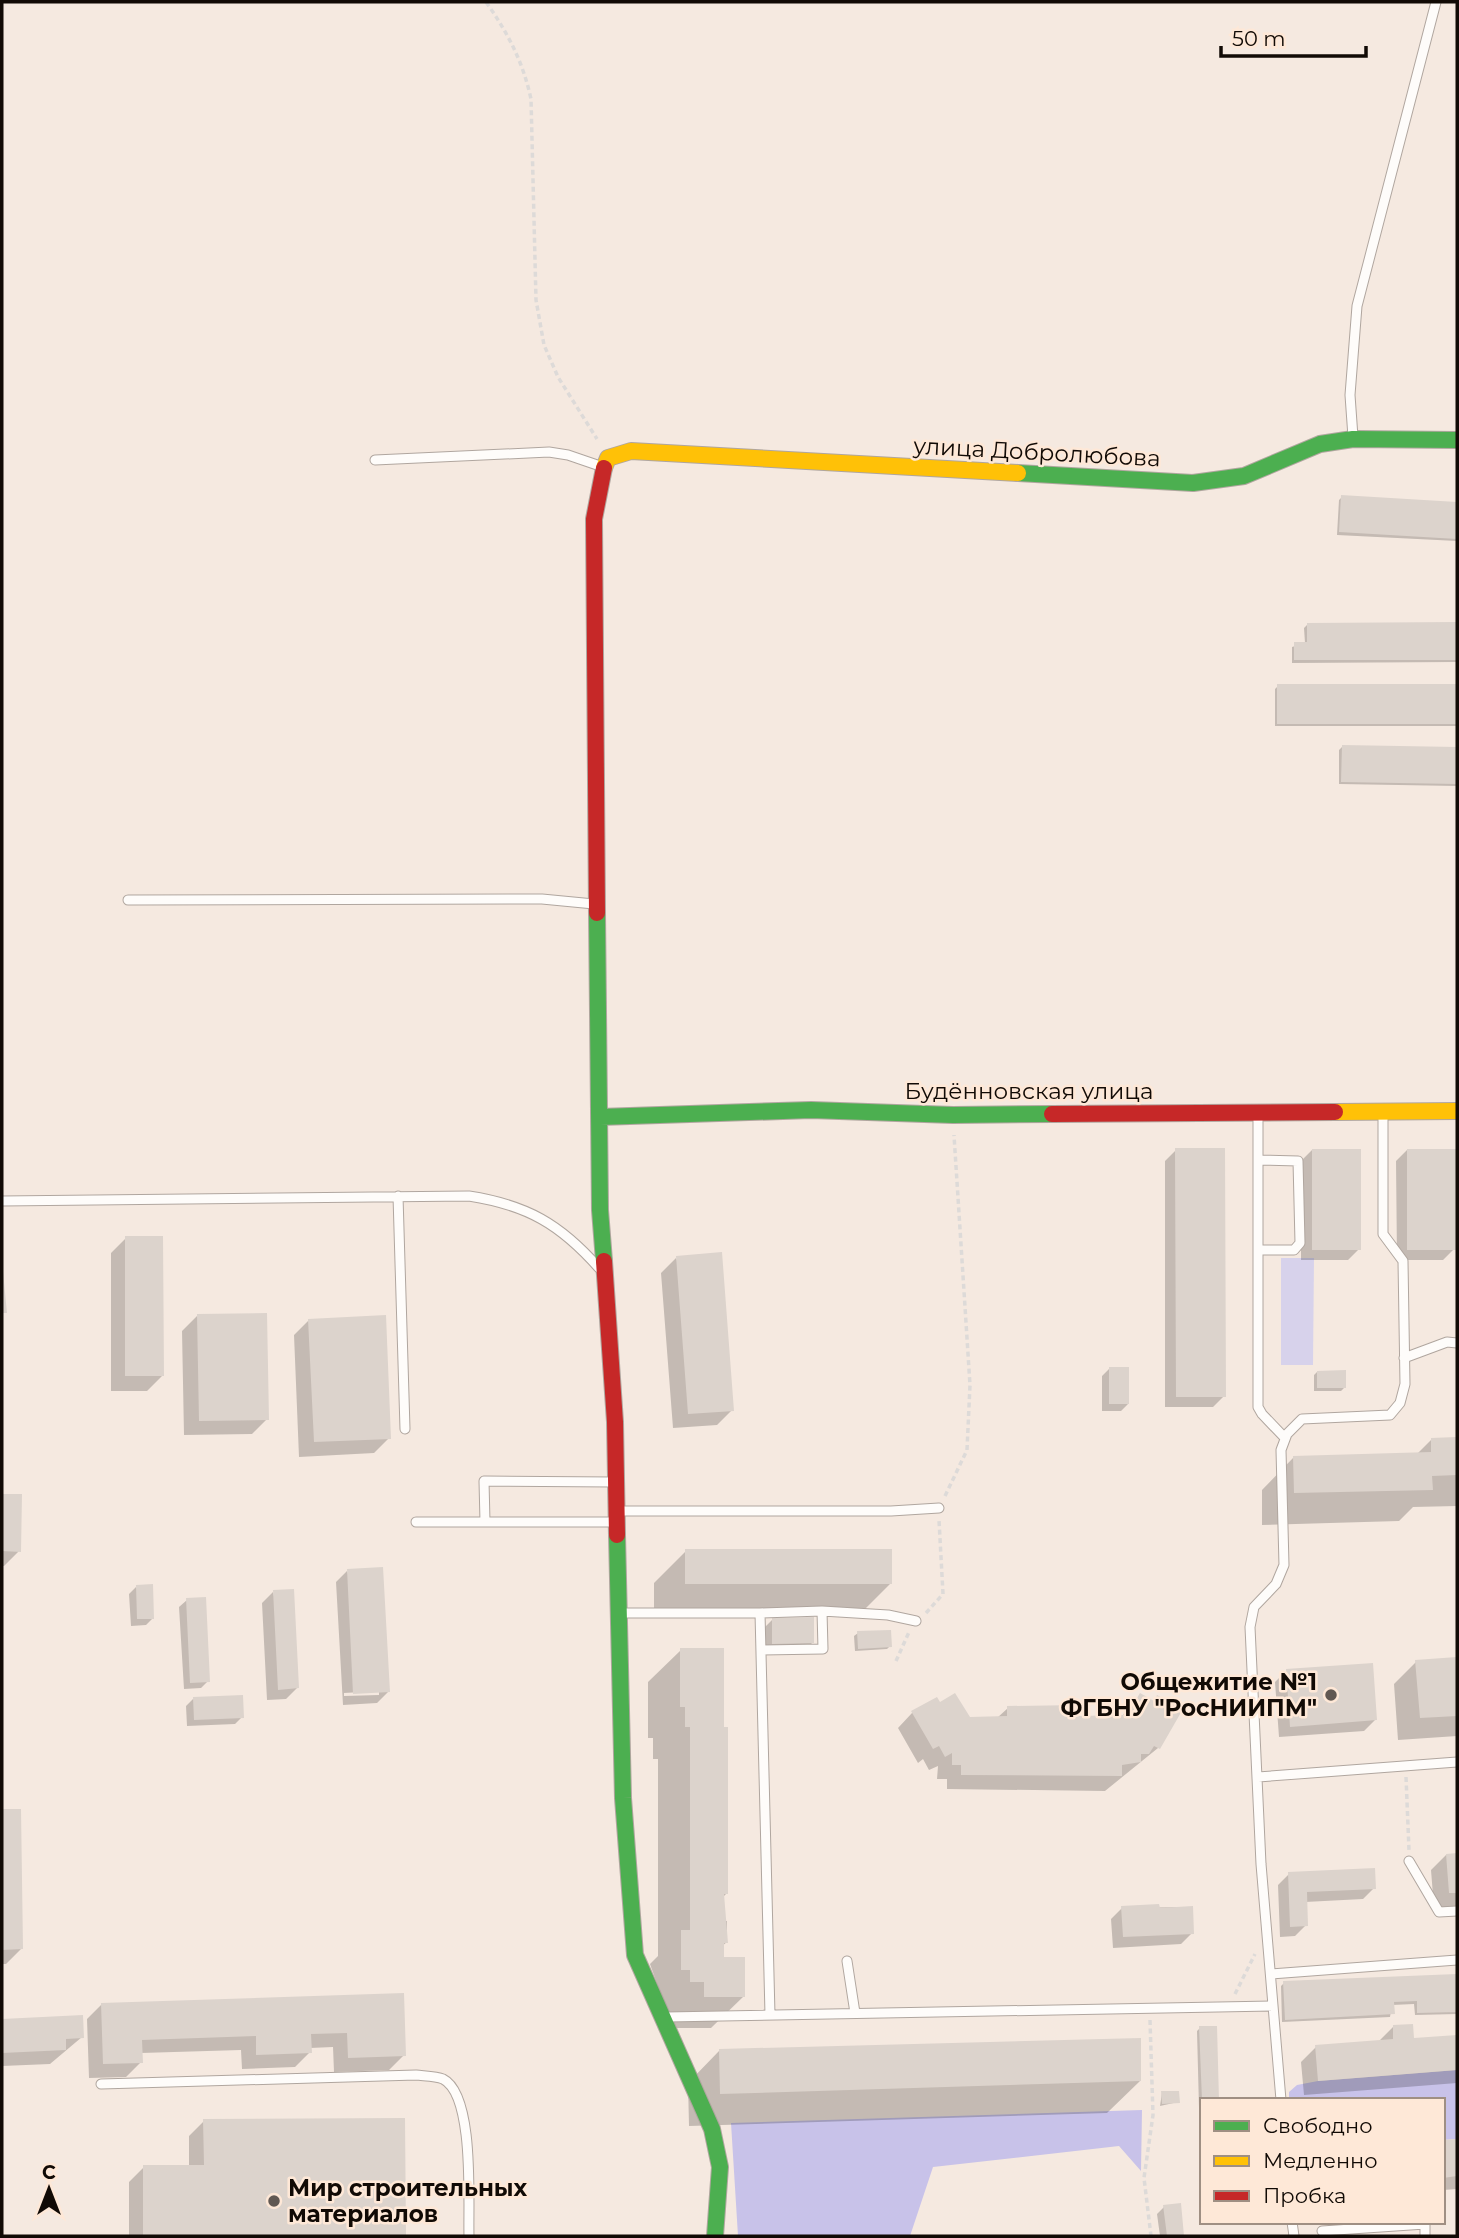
<svg xmlns="http://www.w3.org/2000/svg" width="1459" height="2238" viewBox="0 0 1459 2238" font-family="Montserrat,sans-serif">
<style>
.green{fill:#d7d2eb}
.forest{fill:#c8c2e9}
.shadow{fill:#0003;fill-rule:evenodd}
.building{fill:#dcd3cc}
.lines{fill:none;stroke-linecap:round;stroke-linejoin:round}
.lane-casing{stroke:#b0a69f;stroke-width:11}
.fast-casing{stroke:#b0a69f;stroke-width:18}
.slow-casing{stroke:#b0a69f;stroke-width:18}
.jam-casing{stroke:#b0a69f;stroke-width:18}
.path{stroke:#dddad8;stroke-width:3.5;stroke-dasharray:5 3.5;stroke-linecap:butt}
.lane{stroke:#fefcfa;stroke-width:9}
.fast{stroke:#4caf50;stroke-width:16}
.slow{stroke:#ffc107;stroke-width:16}
.jam{stroke:#c62828;stroke-width:16}
.poi-dot{fill:#615852;stroke:#fee8d7;stroke-width:2.5}
.labels{text-anchor:middle;dominant-baseline:central;stroke-width:5;stroke-linejoin:round;paint-order:stroke}
.street-label{font-size:23px;fill:#110a05;stroke:#fee8d7}
.poi-label{font-size:23px;font-weight:bold;fill:#110a05;stroke:#fee8d7;text-anchor:end}
</style>
<rect width="100%" height="100%" fill="#f5e9e0"/>
<!-- green -->
<path class="green" d="M1281,1258H1314L1313,1365H1281Z"/>
<!-- forest -->
<path class="forest" d="M1457,2070V2139L1443,2140V2100H1289V2092L1297,2085L1318,2081Z
M1142,2110L1141,2171L1119,2146L933,2167L910,2236H738L731,2123Z"/>
<!-- shadow -->
<path class="shadow" d="M1342,497L1457,503V541L1337,535L1339,500Z
M1457,624V662L1292,663V647L1305,643L1304,628L1307,625Z
M1278,686H1457V726H1275V689Z
M1342,747L1457,749V786L1339,784V750Z
M1176,1150L1224,1396L1213,1407H1165V1161Z
M1312,1150L1359,1249L1348,1260H1301V1161Z
M1407,1150L1454,1249L1443,1260H1397L1396,1161Z
M126,1238L162,1376L147,1391H111V1253Z
M676,1258L732,1410L717,1425L673,1428L661,1273Z
M197,1316L267,1419L252,1434L184,1435L182,1331Z
M309,1320L389,1438L374,1453L299,1457L294,1335Z
M1109,1369L1128,1404L1121,1411H1102V1376Z
M1317,1372L1344,1388L1341,1391H1314V1375Z
M1432,1439H1457V1506L1413,1507L1399,1521L1262,1525V1490L1294,1457L1416,1455Z
M2,1495L20,1496L19,1551L4,1566H2Z
M686,1551L890,1584L858,1616H654V1583Z
M347,1571L388,1692L377,1703L343,1705L336,1582ZM379,1691V1695L344,1696V1693Z
M136,1587L153,1618L146,1625L131,1626L129,1594Z
M273,1592L297,1688L286,1699L267,1700L262,1603Z
M187,1600L208,1681L201,1688L184,1689L179,1607Z
M772,1620L813,1642L806,1649L766,1650L765,1627Z
M858,1633L890,1646L887,1649L855,1651L854,1636Z
M681,1650L727,1893L722,1898V1921H727V1942L722,1946V1959L744,1996L711,2028H673L650,1964L658,1956V1759H653V1738H648V1682Z
M1457,1659V1736L1398,1740L1394,1684L1416,1662Z
M1286,1671L1375,1720L1364,1731L1279,1737L1275,1682Z
M1140,1695L1152,1702L1157,1697L1180,1710L1158,1748L1105,1791L947,1789V1779H937L938,1766L929,1770L923,1759L918,1763L898,1728L912,1713L939,1704L969,1719L997,1718L1008,1708L1077,1718L1121,1717Z
M193,1699L242,1717L235,1724L187,1726L186,1706Z
M2,1811H19L21,1949L6,1964H2Z
M1446,1855H1457V1906L1434,1908L1431,1870Z
M1289,1874L1374,1888L1363,1899L1305,1902L1306,1925L1295,1936L1280,1937L1278,1885Z
M1191,1907L1192,1933L1181,1944L1113,1948L1111,1919L1122,1908Z
M1457,1976V2014L1415,2015L1414,2004L1392,2005L1390,2017L1282,2022L1281,1986L1284,1983Z
M402,1995L404,2055L389,2070L334,2072L333,2047L310,2048V2052L295,2067L242,2069L241,2050L141,2053V2062L126,2077L89,2078L87,2019L102,2004Z
M81,2017L82,2037L50,2064L2,2066V2020Z
M1393,2027L1412,2040L1457,2036V2083L1304,2095L1301,2062L1316,2047L1378,2042Z
M1200,2028L1218,2100H1202L1199,2108L1197,2031Z
M720,2050L1140,2081L1107,2113L689,2126L688,2083Z
M1162,2093L1178,2102L1160,2106Z
M403,2120L404,2236H129V2182L144,2167H189V2136L204,2121Z
M1457,2141V2189L1443,2190V2142Z
M1179,2205L1183,2236H1160L1157,2214L1164,2207Z"/>
<!-- building -->
<path class="building" d="M1341,495L1457,502V539L1339,532Z
M1457,622V660H1294V642H1307V623Z
M1277,684H1457V724H1277Z
M1342,745L1457,747V784L1341,782Z
M1175,1148H1225L1226,1397H1176Z
M1312,1149H1361V1250H1312Z
M1407,1149H1456V1250H1407Z
M125,1236H163L164,1376H125Z
M722,1252L734,1411L688,1414L676,1256Z
M2,1261L7,1313H2Z
M267,1313L269,1420L199,1421L197,1314Z
M386,1315L391,1439L314,1442L308,1319Z
M1109,1367H1129V1404H1109Z
M1346,1370V1388H1317V1371Z
M1457,1437V1475L1432,1476L1433,1490L1294,1493L1293,1456L1431,1452V1438Z
M2,1494H22L21,1552L2,1551Z
M685,1549H892V1584H685Z
M383,1567L390,1692L353,1694L347,1569Z
M153,1584L154,1619H137L136,1585Z
M294,1589L299,1688L278,1690L273,1590Z
M206,1597L210,1682L190,1683L186,1598Z
M814,1617V1643L772,1644V1618Z
M891,1630L892,1647L858,1649L857,1631Z
M680,1648H724V1727H728V1894H724L728,1943H724V1957H745V1997H704V1982H690V1970H681V1930H690V1727H685V1707H680Z
M1457,1657V1716L1420,1718L1415,1660Z
M1373,1663L1377,1720L1290,1727L1286,1669Z
M955,1693L970,1717L1007,1716V1706L1079,1705V1716L1127,1715L1140,1693L1154,1701L1157,1695L1183,1709L1160,1749L1154,1746L1149,1754H1141V1762L1122,1765V1776L961,1775V1765H952V1753L945,1757L939,1746L933,1749L911,1711L937,1697L940,1702Z
M243,1695L244,1718L194,1720L193,1697Z
M2,1809H21L23,1949L2,1950Z
M1457,1853V1893H1449L1446,1854Z
M1375,1868L1376,1889L1307,1892L1308,1926L1290,1927L1288,1872Z
M1159,1904L1160,1908L1193,1906L1194,1934L1123,1937L1121,1906Z
M1457,1974V2012L1417,2013V2001L1394,2002L1395,2014L1285,2020L1283,1981Z
M404,1993L406,2056L348,2058L347,2033L311,2034L312,2053L256,2055V2036L142,2040L143,2063L103,2064L101,2003Z
M83,2015L84,2038L66,2039V2050L2,2053V2019Z
M1413,2024L1414,2038L1457,2035V2070L1318,2081L1315,2045L1393,2039V2025Z
M1199,2026H1217L1219,2100H1202Z
M1141,2038V2081L720,2094L719,2049Z
M1161,2091H1179L1180,2103L1162,2104Z
M405,2118L406,2236H143V2165H204L203,2119Z
M1457,2139V2176L1443,2178V2140Z
M1181,2203L1184,2236H1167L1163,2205Z"/>
<g class="lines">
<defs>
<path id="lane" d="M1353,437L1350,395L1357,306L1436,2
M375,460L549,452L568,455L603,467
M128,900L542,899L594,904
M1258,1114V1407L1262,1414L1285,1438
M1258,1160L1298,1161L1300,1243L1294,1250H1258
M398,1196L405,1429
M2,1201L469,1196C527,1205 560,1224 599,1268
M1404,1358L1447,1342L1457,1343
M619,1511H891L939,1508
M416,1522H616
M485,1522L484,1481L613,1482
M822,1611L888,1615L916,1621
M621,1613H760L770,2015
M760,1613L822,1611L823,1649L761,1650
M1258,1777L1457,1762
M1409,1861L1439,1912L1457,1911
M847,1961L855,2013
M1271,1974L1457,1960
M666,2017L1273,2006
M101,2084L416,2075C424,2076 436,2076 443,2079C475,2095 468,2203 469,2236
M1281,2100L1261,1864L1250,1627L1254,1607L1276,1584L1284,1565L1281,1450L1287,1434L1302,1419L1390,1415L1400,1403L1405,1384L1403,1261L1383,1234V1114
M1292,2222L1294,2236
M1322,2231L1425,2224V2236"/>
<path id="fast" d="M1018,473L1193,483L1244,476L1320,444L1353,439L1457,440
M597,913L600,1210L604,1261
M600,1117L811,1110L953,1115L1052,1114
M617,1535L623,1798L635,1955L712,2129L720,2167L715,2236"/>
<path id="slow" d="M604,468L608,458L631,451L1018,473
M1335,1112L1457,1111"/>
<path id="jam" d="M597,913L594,519L604,468
M1052,1114L1335,1112
M604,1261L615,1422L617,1535"/>
</defs>
<!-- lane casing -->
<use href="#lane" class="lane-casing"/>
<!-- fast casing -->
<use href="#fast" class="fast-casing"/>
<!-- slow casing -->
<use href="#slow" class="slow-casing"/>
<!-- jam casing -->
<use href="#jam" class="jam-casing"/>
<!-- path -->
<path class="path" d="M486,2C508,33 523,62 531,99L536,300L544,345L558,377L597,439
M945,1496L967,1450L970,1385L954,1135
M926,1613L943,1594L939,1520
M896,1661L909,1632
M1406,1777L1409,1850
M1235,1994L1255,1954
M1150,2020L1153,2115L1144,2178L1151,2236"/>
<!-- lane -->
<use href="#lane" class="lane"/>
<!-- fast -->
<use href="#fast" class="fast"/>
<!-- slow -->
<use href="#slow" class="slow"/>
<!-- jam -->
<use href="#jam" class="jam"/>
</g>
<!-- markers -->
<g class="poi-dot">
<circle cx="1331" cy="1695" r="7"/>
<circle cx="274" cy="2201" r="7"/>
</g>
<g class="labels">
<!-- street labels -->
<g class="street-label">
<text transform="translate(1037 452) rotate(3)">улица Добролюбова</text>
<text x="1029" y="1091">Будённовская улица</text>
</g>
<!-- poi labels -->
<g class="poi-label">
<text x="1317" y="1682">Общежитие №1<tspan x="1317" dy="26">ФГБНУ "РосНИИПМ"</tspan></text>
<text x="288" y="2188" text-anchor="start">Мир строительных<tspan x="288" dy="26">материалов</tspan></text>
</g>
</g>
<!-- border -->
<rect width="1459" height="2238" fill="none" stroke="#110a05" stroke-width="7"/>
<!-- legend -->
<rect x="1200" y="2098" width="245" height="126" fill="#fee8d7" stroke="#9f8f83" stroke-width="2"/>
<rect x="1214" y="2121" width="35" height="10" fill="#4caf50" stroke="#9f8f83" stroke-width="2"/>
<text x="1263" y="2133" font-size="21" fill="#110a05">Свободно</text>
<rect x="1214" y="2156" width="35" height="10" fill="#ffc107" stroke="#9f8f83" stroke-width="2"/>
<text x="1263" y="2168" font-size="21" fill="#110a05">Медленно</text>
<rect x="1214" y="2191" width="35" height="10" fill="#c62828" stroke="#9f8f83" stroke-width="2"/>
<text x="1263" y="2203" font-size="21" fill="#110a05">Пробка</text>
<!-- north arrow -->
<g transform="translate(49 2189)" stroke="#fee8d7" stroke-width="5" paint-order="stroke">
<path d="M0-5L12 26L0 18L-12 26Z" fill="#110a05"/>
<text y="-10" font-size="19" font-weight="bold" text-anchor="middle" fill="#110a05">С</text>
</g>
<!-- scale -->
<path d="M1221 46v10h145v-10" fill="none" stroke="#110a05" stroke-width="3.5"/>
<text x="1232" y="46" font-size="21" fill="#110a05" stroke="#fee8d7" stroke-width="5" paint-order="stroke">50 m</text>
</svg>
